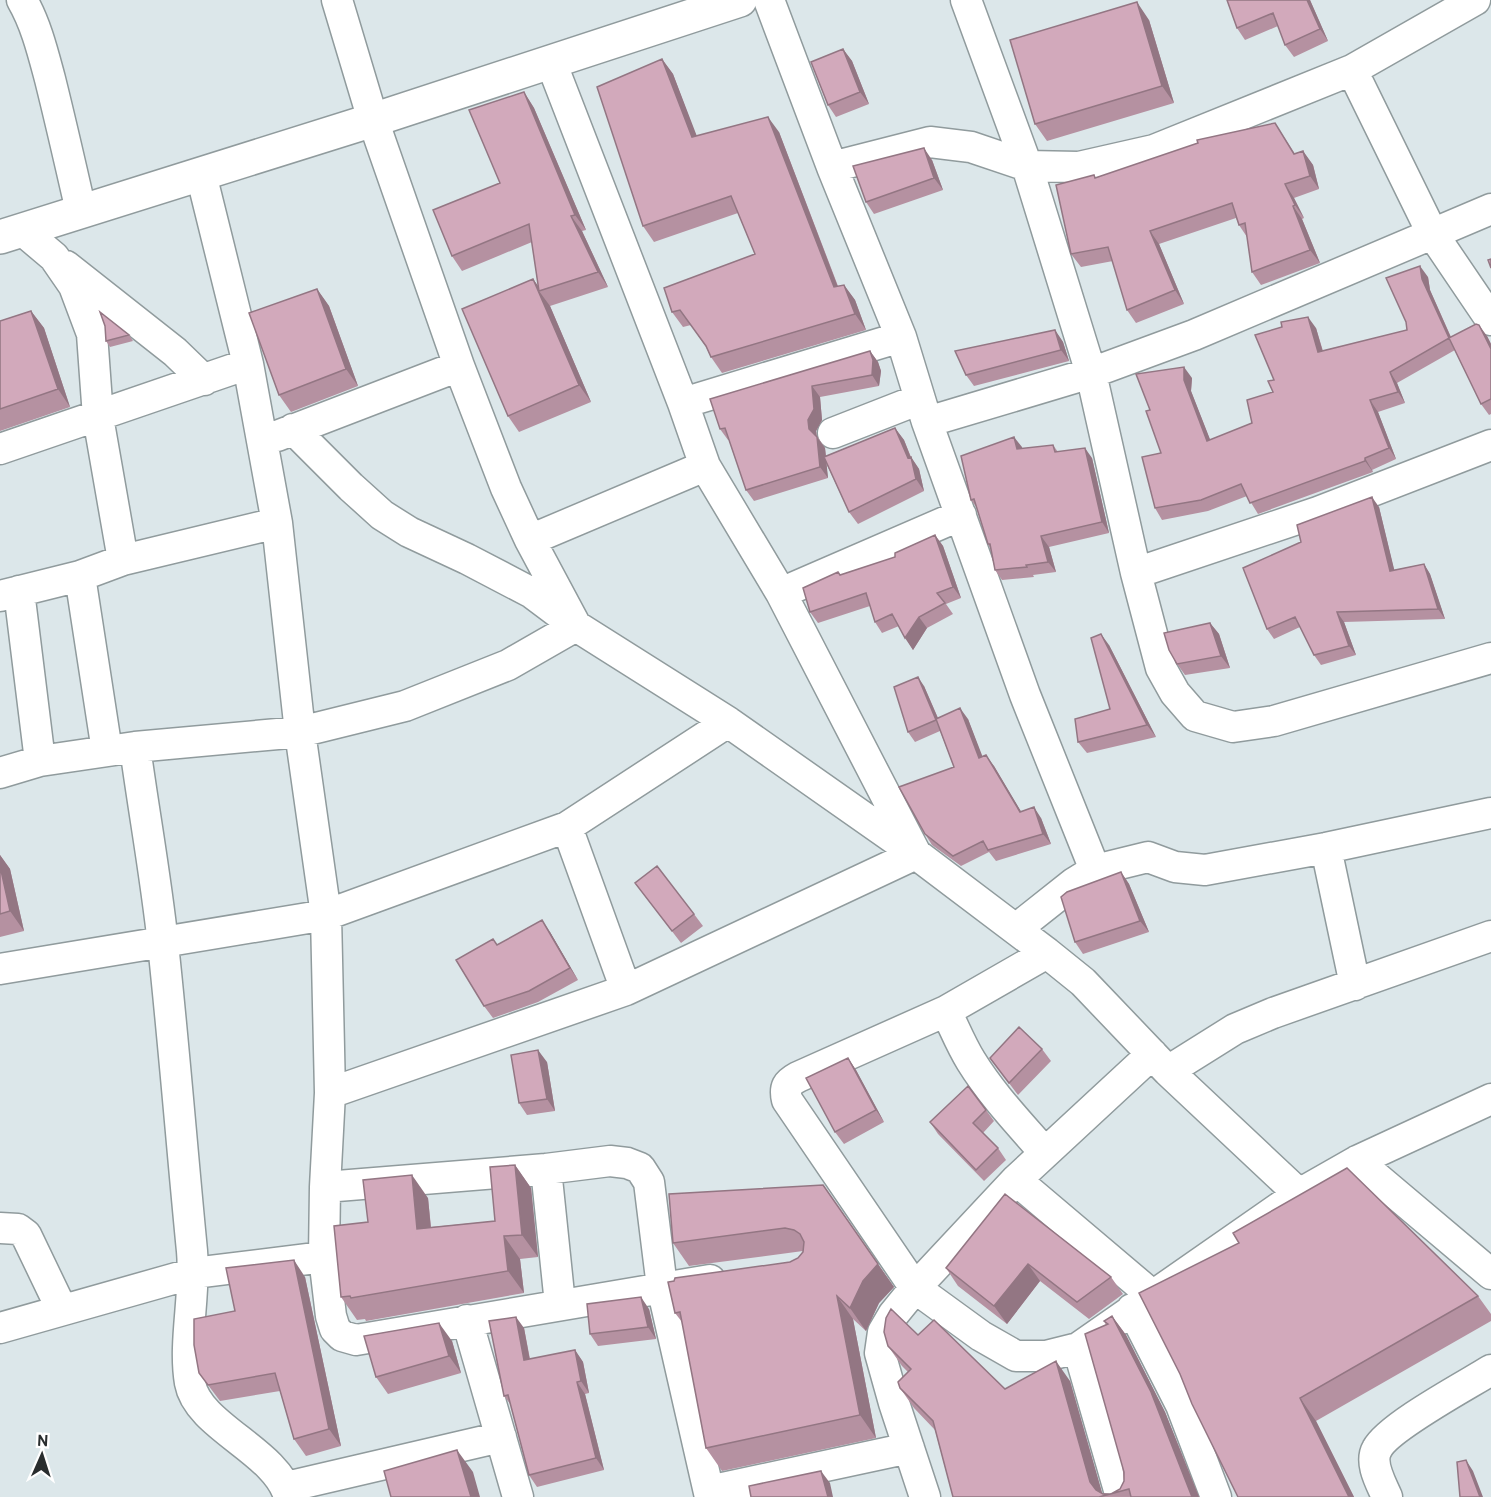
<svg xmlns="http://www.w3.org/2000/svg" width="1491" height="1497" viewBox="0 0 1491 1497" font-family="Overpass,sans-serif">
<style>
.lines{fill:none;stroke-linecap:round;stroke-linejoin:round}
.minor-casing{stroke:#909b9d;stroke-width:33}
.tertiary-casing{stroke:#909b9d;stroke-width:36}
.minor{stroke:#fff;stroke-width:30}
.tertiary{stroke:#fff;stroke-width:33}
.wall{fill:#b591a1}
.shaded-wall{fill:#937683}
.building{fill:#d2a9bb;stroke:#937683;stroke-width:1.5}
</style>
<rect width="100%" height="100%" fill="#dce7ea"/>
<g class="lines">
<defs>
<path id="minor" d="M22,0C36,24 43,53 50,79C61,123 71,167 81,211
M337,0L373,120L459,366L506,488L530,540L576,626L728,722L916,854L1047,953L1083,982L1168,1071L1299,1194
M769,0L832,167L901,337L927,422L1025,695L1095,870L1074,883L1016,929
M966,0L1027,166L1091,373L1136,573L1161,668L1175,693L1195,716L1233,727L1274,721L1491,658
M1352,70L1432,233L1491,320
M832,167L930,142L971,147L1027,166L1079,167L1154,150L1352,70L1475,0
M201,174L248,364L277,523L300,732L326,915L330,1093L325,1187L324,1257L331,1316L335,1329L342,1336L356,1340L710,1280
M22,230L54,257L74,286L92,334L98,417L123,560
M66,266L175,352L204,380
M683,403L901,337
M927,422L1091,373L1194,335L1491,209
M833,433L920,399
M277,436L459,366
M0,449L248,364
M530,540L705,466
M1136,573L1318,512L1491,445
M80,576L107,751
M19,591L40,761
M781,593L961,515
M0,596L80,576L123,560L277,523
M135,747C144,813 156,878 163,944C174,1046 182,1149 192,1251C196,1294 183,1342 190,1383C198,1427 277,1451 289,1497
M0,773L40,761L135,747L300,732L405,706L508,665L576,626L532,593L467,559L409,532L382,515L351,487L293,429
M567,827L626,990
M1326,848L1355,985
M1095,870L1148,857L1175,867L1205,870L1326,848L1491,813
M1047,953L946,1011L798,1077C787,1083 784,1087 787,1100L915,1288L981,1336L1016,1356H1046L1078,1348L1299,1194L1357,1161L1491,1099
M0,969L326,915L567,827L728,722
M946,1011C954,1027 961,1045 971,1061C992,1095 1019,1123 1045,1153
M1168,1071L1235,1029L1273,1013L1491,936
M330,1093L626,990L916,854L781,593L705,466L683,403L551,62
M1357,1161L1491,1274
M546,1169L560,1304
M1016,1180L1153,1296
M325,1187L546,1169L610,1161L627,1163L640,1168L649,1182L662,1287L710,1497
M0,1228L18,1229L26,1235L62,1310
M1132,1309L1181,1405L1216,1497
M467,1320L518,1497
M0,1328L194,1273L324,1257
M1078,1348L1121,1497
M286,1487L501,1437
M709,1491L909,1448
M925,1497L894,1403L880,1353L883,1332L893,1315L915,1288L1016,1180L1152,1054
M1387,1497C1381,1483 1369,1463 1377,1449C1388,1427 1467,1385 1491,1370"/>
<path id="tertiary" d="M0,237L373,120L740,0"/>
</defs>
<!-- minor casing -->
<use href="#minor" class="minor-casing"/>
<!-- tertiary casing -->
<use href="#tertiary" class="tertiary-casing"/>
<!-- minor -->
<use href="#minor" class="minor"/>
<!-- tertiary -->
<use href="#tertiary" class="tertiary"/>
</g>
<!-- wall -->
<path class="wall" d="M1227,0H1310L1328,41L1294,57L1285,45L1278,26L1245,40L1237,28Z
M1149,20L1174,103L1047,141L1035,124Z
M843,49L852,61L869,104L836,117L828,105Z
M662,59L673,74L696,136L779,132L838,286L844,285L855,300L866,330L722,373L711,357L706,347L691,325L683,327L672,312L755,254L738,213L654,242L643,226Z
M524,92L534,108L586,230L582,231L608,287L550,306L591,402L519,432L508,416L533,279L538,286L532,242L462,271L452,256L500,183Z
M1275,123L1295,154L1303,151L1313,165L1319,189L1294,198L1304,218L1302,219L1320,263L1261,285L1252,272L1247,237L1239,225L1236,218L1159,244L1184,304L1136,323L1127,310L1113,261L1081,267L1071,254L1094,175L1096,178Z
M932,160L943,190L874,214L866,202Z
M1428,277L1430,290L1451,337L1487,336L1491,344V414L1489,415L1481,404L1455,350L1397,383L1405,403L1378,412L1396,459L1372,470L1373,472L1258,514L1247,496L1208,511L1162,520L1155,508L1161,453L1150,410L1192,378L1191,391L1210,440L1252,423L1273,392L1274,380L1316,328L1323,351L1407,330Z
M317,289L329,306L358,386L291,412L279,395Z
M31,311L44,328L70,407L0,431V321Z
M1055,330L1063,342L1069,361L974,386L966,375Z
M129,335L133,341L110,347L106,341Z
M870,351L878,362L881,371L879,386L820,397L822,420L816,431L817,436L825,448L826,456L895,428L904,440L911,457L919,469L924,491L858,524L849,512L826,463L828,478L754,501L746,490L729,440H728L720,429Z
M1053,445L1058,452L1092,458L1109,533L1049,547L1056,572L1033,575L1034,577L1002,580L995,570L990,548L988,544L977,508L971,500L1022,447V449Z
M1379,507L1394,570L1424,564L1430,574L1445,619L1344,622L1356,655L1321,665L1314,655L1300,627L1274,639L1267,629Z
M935,535L943,546L961,598L946,604L953,614L927,628L913,650L899,626L882,633L875,622L870,606L818,623L810,612L840,575L895,557Z
M1210,623L1219,634L1230,668L1185,675L1177,664Z
M1109,645L1156,737L1087,753L1078,742L1110,709Z
M924,686L938,718L968,719L982,757L994,766L1021,812L1041,818L1051,844L996,861L989,852L961,866L932,845L925,834L954,767L940,731L915,742L908,732Z
M0,855L10,869L24,931L0,937Z
M1121,872L1129,884L1149,932L1083,954L1075,942Z
M635,883L694,914L703,926L681,943Z
M550,932L578,980L538,1002L493,1018L484,1006L493,939L497,945Z
M1042,1049L1051,1061L1018,1095L990,1058Z
M848,1058L856,1070L884,1122L844,1144L835,1132Z
M547,1062L555,1111L527,1115L519,1103Z
M986,1110L994,1121L983,1133L998,1148L1006,1160L984,1181L938,1134L930,1122Z
M515,1165L531,1188L538,1257L520,1259L524,1293L366,1321L365,1319L357,1320L341,1297L368,1222L428,1198L431,1227L495,1221Z
M823,1185L894,1287L879,1303L866,1331L853,1319L876,1438L722,1471L706,1448L682,1322L675,1313L798,1258L803,1251L689,1266L673,1243Z
M1005,1194L1111,1277L1123,1294L1089,1319L1040,1281L1007,1324L958,1286L946,1268Z
M305,1277L341,1446L306,1456L294,1439L280,1391L220,1401L199,1373L235,1311Z
M1478,1296L1491,1314V1321L1316,1421L1354,1497H1238L1180,1374Z
M649,1309L656,1339L598,1346L590,1334Z
M1112,1316L1126,1335L1165,1412L1199,1497H953L935,1430L914,1408L900,1388L908,1372L902,1366L888,1346L918,1335L1005,1389L1070,1381L1102,1493L1111,1494L1120,1489L1124,1481L1106,1325L1104,1321Z
M524,1328L530,1359L575,1350L583,1362L589,1393L585,1394L604,1470L537,1487L529,1475L511,1405L504,1396Z
M452,1341L461,1373L388,1394L376,1377Z"/>
<!-- shaded-wall -->
<path class="shaded-wall" d="M1307,0H1310L1328,41L1320,29Z
M1137,2L1149,20L1174,103L1162,86Z
M843,49L852,61L869,104L860,92Z
M662,59L673,74L703,152L692,137Z
M524,92L534,108L586,230L575,215Z
M768,117L779,132L844,303L834,287Z
M924,148L932,160L943,190L934,178Z
M1303,151L1313,165L1319,189L1310,176Z
M1285,184L1294,198L1304,218L1295,205Z
M1293,206L1302,219L1320,263L1310,250Z
M571,216L582,231L608,287L598,272Z
M1150,231L1159,244L1184,304L1175,290Z
M1420,266L1428,277L1430,290L1456,349L1449,338L1422,279Z
M533,279L541,290L539,291L550,306L591,402L579,385Z
M844,285L855,300L866,330L855,314Z
M317,289L329,306L358,386L346,369Z
M31,311L44,328L70,407L58,389Z
M1308,317L1316,328L1326,363L1318,352Z
M1479,325L1487,336L1491,344V349Z
M1055,330L1063,342L1069,361L1061,350Z
M870,351L878,362L881,371L879,386L872,375Z
M1184,367L1192,378L1191,391L1215,452L1207,441L1184,380Z
M1390,372L1397,383L1405,403L1398,392Z
M812,386L820,397L822,420L816,431L817,440L809,429L808,420Z
M1370,400L1378,412L1396,459L1389,448Z
M895,428L904,440L911,458V457L919,469L924,491L916,479L908,458Z
M817,437L825,448L828,478L820,467Z
M1014,437L1022,447L1025,460L1017,449Z
M1085,448L1092,458L1109,533L1102,522Z
M1365,458L1372,470L1373,472L1365,461Z
M1372,497L1379,507L1397,581L1390,571Z
M935,535L943,546L961,598L953,587Z
M1041,536L1049,547L1056,572L1048,562Z
M1424,564L1430,574L1445,619L1438,609Z
M1337,612L1344,622L1356,655L1349,646Z
M919,617L927,628L913,650L905,638Z
M1210,623L1219,634L1230,668L1221,656Z
M1101,634L1109,645L1156,737L1147,725Z
M918,677L924,686L943,730L936,720Z
M960,708L968,719L987,768L979,758Z
M986,755L994,766L1028,823L1020,812Z
M1034,807L1041,818L1051,844L1043,834Z
M0,855L10,869L24,931L10,911L0,866Z
M1121,872L1129,884L1149,932L1140,921Z
M542,920L550,932L578,980L570,968Z
M538,1050L547,1062L555,1111L547,1099Z
M848,1058L856,1070L884,1122L876,1110Z
M515,1165L531,1188L538,1257L522,1235Z
M412,1175L428,1198L433,1251L417,1229Z
M823,1185L894,1287L879,1303L866,1331L850,1308L863,1281Z
M504,1236L520,1259L524,1293L508,1271Z
M294,1260L305,1277L341,1446L329,1429Z
M1028,1264L1040,1281L1007,1324L994,1306Z
M837,1296L853,1319L876,1438L860,1415Z
M641,1297L649,1309L656,1339L648,1327Z
M1112,1316L1126,1335L1165,1412L1199,1497H1192Z
M516,1317L524,1328L532,1372L524,1360Z
M439,1323L452,1341L461,1373L449,1356Z
M575,1350L583,1362L589,1393L581,1381Z
M1056,1361L1070,1381L1103,1496L1100,1497L1090,1482Z
M577,1382L585,1394L604,1470L596,1458Z
M1300,1398L1316,1421L1354,1497H1349Z
M457,1450L473,1472L480,1497H471Z
M1466,1460L1473,1471L1483,1497H1480Z
M821,1471L830,1483L833,1497H828Z"/>
<!-- building -->
<path class="building" d="M1227,0H1307L1320,29L1285,45L1273,13L1237,28Z
M1137,2L1162,86L1035,124L1010,40Z
M843,49L860,92L828,105L811,62Z
M662,59L692,137L768,117L834,287L844,285L855,314L711,357L706,346L680,310L672,312L664,288L755,254L731,196L643,226L597,87Z
M524,92L575,215L571,216L598,272L539,291L529,224L452,256L433,210L500,183L469,110Z
M1275,123L1294,154L1303,151L1310,176L1285,184L1295,205L1293,206L1310,250L1252,272L1245,223L1239,225L1232,203L1150,231L1175,290L1127,310L1108,247L1071,254L1056,185L1094,175L1095,178L1198,143L1197,140Z
M924,148L934,178L866,202L853,166Z
M1491,259V268L1488,260Z
M1420,266L1422,279L1449,338L1476,324L1479,325L1491,349V399L1481,404L1449,338L1390,372L1398,392L1370,400L1389,448L1365,458V461L1250,503L1241,484L1201,500L1155,508L1142,457L1161,453L1146,411L1150,410L1136,374L1184,367V380L1207,441L1252,423L1247,400L1273,392L1268,381L1274,380L1255,335L1282,327L1281,322L1308,317L1318,352L1407,330L1406,322L1386,278Z
M533,279L579,385L508,416L462,309Z
M317,289L346,369L279,395L249,313Z
M31,311L58,389L0,409V321Z
M100,312L129,335L106,341L105,326Z
M1055,330L1061,350L966,375L955,351Z
M870,351L873,360L872,375L812,386L814,409L808,420L809,429L817,437L820,467L746,490L725,428L720,429L710,399Z
M895,428L908,458L911,457L916,479L849,512L824,457Z
M1014,437L1017,449L1053,445L1055,452L1085,448L1102,522L1041,536L1048,562L1026,565L1027,567L995,570L990,544H988L974,499L971,500L961,456Z
M1372,497L1390,571L1424,564L1438,609L1337,612L1349,646L1314,655L1295,617L1267,629L1243,568L1301,542L1297,525Z
M935,535L953,587L937,593L945,603L919,617L905,638L892,614L875,622L866,593L810,612L803,588L838,572L840,575L895,557V553Z
M1210,623L1221,656L1177,664L1169,650L1164,633Z
M1101,634L1147,725L1078,742L1075,719L1110,709L1091,638Z
M918,677L936,720L908,732L894,687Z
M960,708L979,758L986,755L1020,812L1034,807L1043,834L988,850L983,841L953,856L925,834L899,787L954,767L936,719Z
M0,866L10,911L0,914Z
M657,866L694,914L672,931L635,883Z
M1121,872L1140,921L1075,942L1061,897L1067,892Z
M542,920L570,968L529,991L484,1006L456,960L493,939L497,945Z
M1019,1027L1042,1049L1009,1083L990,1058Z
M538,1050L547,1099L519,1103L511,1055Z
M848,1058L876,1110L835,1132L806,1078Z
M968,1086L986,1110L973,1123L998,1148L976,1170L930,1122Z
M515,1165L522,1235L504,1236L508,1271L351,1298L350,1296L341,1297L334,1226L368,1222L363,1180L412,1175L417,1229L495,1221L490,1167Z
M1347,1168L1478,1296L1300,1398L1349,1497H1238L1192,1404L1180,1374L1139,1293L1239,1243L1233,1233Z
M823,1185L878,1264L863,1281L850,1308L837,1296L860,1415L706,1448L680,1312L675,1313L668,1282L674,1281L675,1278L790,1262L798,1258L803,1252L804,1242L800,1234L794,1230L785,1228L673,1243L669,1194Z
M1005,1194L1111,1277L1077,1302L1028,1264L994,1306L946,1268Z
M294,1260L329,1429L294,1439L275,1373L208,1385L199,1373L194,1345V1319L235,1311L226,1268Z
M641,1297L648,1327L590,1334L587,1304Z
M891,1309L918,1335L934,1320L1005,1389L1056,1361L1090,1482L1096,1490L1103,1494H1111L1120,1489L1124,1481V1472L1085,1334L1108,1324L1104,1321L1112,1316L1151,1392L1192,1497H1131L1129,1489L1099,1497H953L933,1421L900,1388L898,1382L911,1369L888,1346L884,1332L886,1318Z
M516,1317L524,1360L575,1350L581,1381L577,1382L596,1458L529,1475L508,1395L504,1396L489,1321Z
M439,1323L449,1356L376,1377L364,1336Z
M457,1450L471,1497H391L384,1471Z
M1466,1460L1480,1497H1460L1457,1462Z
M821,1471L828,1497H751L749,1486Z"/>
<!-- north arrow -->
<g transform="translate(42 1455) rotate(3)" stroke="#ffffff" stroke-width="4.5" paint-order="stroke">
<path d="M0-4.5L10 22L0 15L-10 22Z" fill="#292d2e"/>
<text y="-9" font-size="16" font-weight="bold" text-anchor="middle" fill="#292d2e">N</text>
</g>
</svg>
